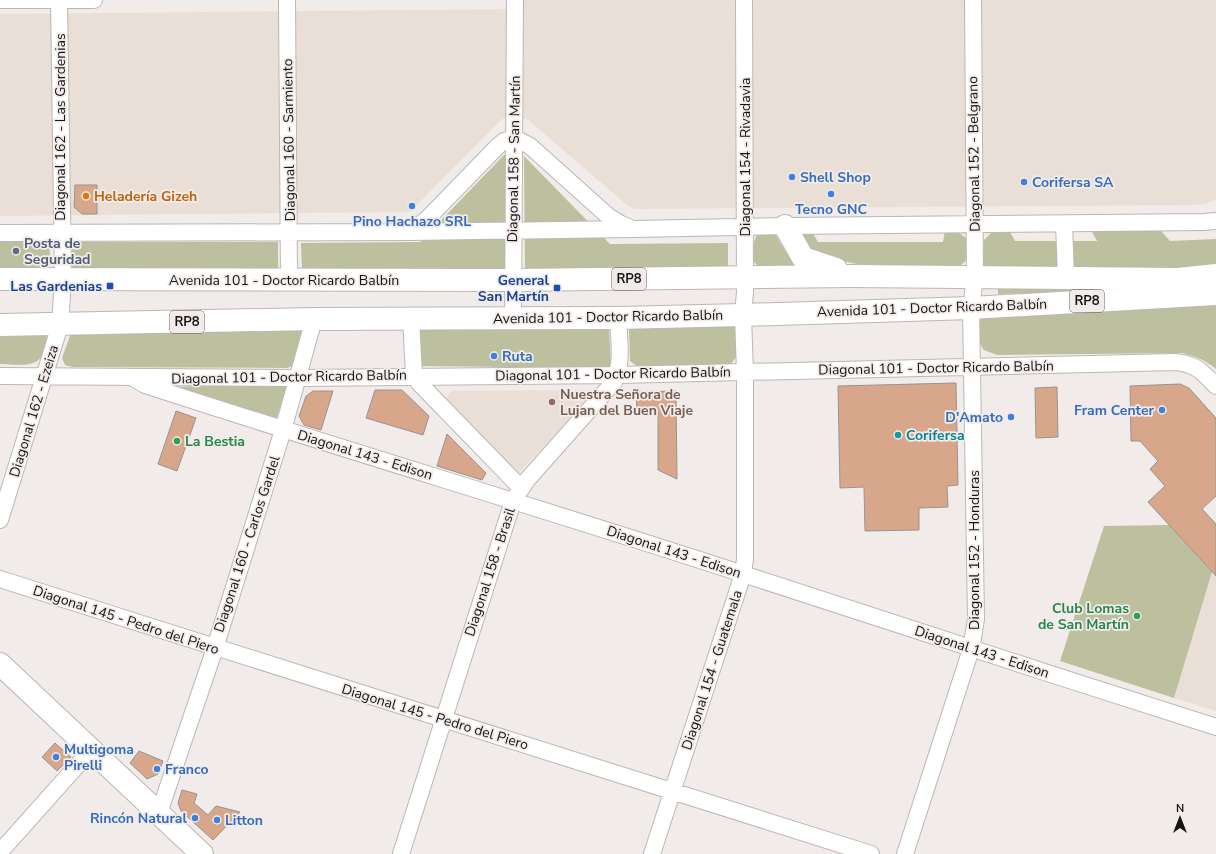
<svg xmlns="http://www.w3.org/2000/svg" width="1216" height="854" viewBox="0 0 1216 854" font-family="'Nunito Sans',sans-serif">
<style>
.built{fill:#eadfd6}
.green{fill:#bdc09e}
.building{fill:#d8a78b;stroke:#989391}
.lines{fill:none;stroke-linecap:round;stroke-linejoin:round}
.minor-casing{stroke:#bbb7b4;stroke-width:18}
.secondary-casing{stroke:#bbb7b4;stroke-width:24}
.primary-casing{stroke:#bbb7b4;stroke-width:24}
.minor{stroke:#fff;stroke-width:16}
.secondary{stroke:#fff;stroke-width:22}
.primary{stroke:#fff;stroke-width:22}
.shop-dot{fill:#3f7fe0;stroke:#f1ece9;stroke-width:1.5}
.food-dot{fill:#e8710a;stroke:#f1ece9;stroke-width:1.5}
.service-dot{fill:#5c6f8a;stroke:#f1ece9;stroke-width:1.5}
.transit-dot{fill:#1a4fb4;stroke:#f1ece9;stroke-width:1.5}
.education-dot{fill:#8d6e63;stroke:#f1ece9;stroke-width:1.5}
.culture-dot{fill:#0f9aa8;stroke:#f1ece9;stroke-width:1.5}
.leisure-dot{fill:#2e9e5b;stroke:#f1ece9;stroke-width:1.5}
.labels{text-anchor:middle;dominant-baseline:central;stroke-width:3.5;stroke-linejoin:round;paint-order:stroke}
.shield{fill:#f1ece9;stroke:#585654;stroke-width:1}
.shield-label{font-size:13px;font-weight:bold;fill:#171514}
.street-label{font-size:14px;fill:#171514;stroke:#f1ece9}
.shop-label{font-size:14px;font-weight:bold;fill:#366cbe;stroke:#f1ece9;text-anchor:start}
.food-label{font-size:14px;font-weight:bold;fill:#c56008;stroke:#f1ece9;text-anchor:start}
.service-label{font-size:14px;font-weight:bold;fill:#4e5e75;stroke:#f1ece9;text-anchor:start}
.transit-label{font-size:14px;font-weight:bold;fill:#164399;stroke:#f1ece9;text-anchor:end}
.education-label{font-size:14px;font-weight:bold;fill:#785e54;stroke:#f1ece9;text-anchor:start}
.culture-label{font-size:14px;font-weight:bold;fill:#0d838f;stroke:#f1ece9;text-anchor:start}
.leisure-label{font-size:14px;font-weight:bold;fill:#27864d;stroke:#f1ece9;text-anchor:start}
</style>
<rect width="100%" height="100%" fill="#f1ece9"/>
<!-- built -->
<path class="built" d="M523,0H1216V199L1206,204L1195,205L635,209L627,205L527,119H502L410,212L0,216V14L522,9Z
M584,390L590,397L519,473L446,399L451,391Z
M1212,572L1216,573V711L1174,698Z"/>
<!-- green -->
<path class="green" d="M505,154V271L302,270L301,243L420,242Z
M524,156L610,244L728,243V271L525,273Z
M1003,229L1009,230L1015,241H1097L1091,230L1161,231L1170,241L1216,239V264L1189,268L983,269L984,240L991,233Z
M801,230H811L818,242H943L945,230C955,231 961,233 968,240C969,252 970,260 958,267L857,264L827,258L801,245Z
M774,232L787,254L800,265L758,266L753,261L754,242L757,234Z
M0,240C17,240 35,237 49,246L50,255L48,265L40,269H0Z
M72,242H278V272H72Z
M1093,286L1190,289L998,294V289Z
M1216,302V369C1205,360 1195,356 1182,353L997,355L984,350C977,342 976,324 983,316Z
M729,321L738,327C739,341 742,355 729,365L638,367L630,361L629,330L631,326Z
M297,325L306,333L296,365L287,368L72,367L65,365L62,358L71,333Z
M609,327L611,368L416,366L417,329Z
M0,332L46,334C48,339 46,343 45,349C40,370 17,364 0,364Z
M288,384L275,422L173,387Z
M1169,525L1212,572L1174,698L1060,661L1104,526Z"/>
<!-- building -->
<path class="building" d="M75,185H97V214H82L74,207Z
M956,383L958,485L947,486L948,507L919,508V530L865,531L864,487L840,488L838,386Z
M1180,384L1189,388L1216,418V496L1202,509L1216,524V576L1148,502L1165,486L1150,469L1158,461L1140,441H1131L1130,386Z
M1057,387L1058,437L1036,438L1035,388Z
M375,390H402L429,416L423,435L366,418Z
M313,391H333L321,430L304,425L299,416L306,396Z
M676,391L677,479L658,470V412H637L636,392Z
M176,411L196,418L177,471L158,464Z
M447,434L486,473L482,480L437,466Z
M55,743L71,757L57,771L42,757Z
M139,751L163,761L158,774L147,779L130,763Z
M182,790L197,794L194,803L208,815L216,806L240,812L213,840L181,811L178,803Z"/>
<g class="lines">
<defs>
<path id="minor" d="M0,0H94
M287,0L289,280
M1064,224L1066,276
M408,232L630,229
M0,233L408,232L425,221L497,147L504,141L515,138L530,146L608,216L621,224L633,229L785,226L1204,222L1216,221
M411,318L414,375L420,384L521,488
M513,318L515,0
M0,376L299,378L618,375L1175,362C1197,364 1202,372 1216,386
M136,380L145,385C344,450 544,509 743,574C901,625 1058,677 1216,727
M0,520L60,325L63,279L59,0
M0,579L871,854
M159,813L215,648L283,430L314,319
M0,852L91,750
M401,854L513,501L527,480L614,382C623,363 619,339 618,318
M652,854L743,574L745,559V373L743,315L745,292L744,0
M905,854L971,649L976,619L971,308L975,277L973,0"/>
<path id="secondary" d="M0,664L202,854"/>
<path id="primary" d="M785,226L803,258L836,269
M0,279L513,280L850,276L1178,279L1216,275
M0,325L314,319L618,318L743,315L971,308L1216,294"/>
</defs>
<!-- minor casing -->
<use href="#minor" class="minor-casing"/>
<!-- secondary casing -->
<use href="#secondary" class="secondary-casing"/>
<!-- primary casing -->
<use href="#primary" class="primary-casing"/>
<!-- minor -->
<use href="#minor" class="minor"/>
<!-- secondary -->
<use href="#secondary" class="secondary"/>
<!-- primary -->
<use href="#primary" class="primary"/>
</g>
<!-- markers -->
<g class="shop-dot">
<circle cx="792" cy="177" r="4"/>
<circle cx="1024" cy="182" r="4"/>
<circle cx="831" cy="194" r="4"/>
<circle cx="412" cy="206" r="4"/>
<circle cx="494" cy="356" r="4"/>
<circle cx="1162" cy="410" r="4"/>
<circle cx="1011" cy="417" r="4"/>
<circle cx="56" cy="757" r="4"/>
<circle cx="157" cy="769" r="4"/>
<circle cx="195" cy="818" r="4"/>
<circle cx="217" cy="820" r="4"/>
</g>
<circle class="food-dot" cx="86" cy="196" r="4"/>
<circle class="service-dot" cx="16" cy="251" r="4"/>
<g class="transit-dot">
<rect x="106" y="282" width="8" height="8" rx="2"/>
<rect x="553" y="284" width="8" height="8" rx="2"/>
</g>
<circle class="education-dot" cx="552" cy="402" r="4"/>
<circle class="culture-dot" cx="898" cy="435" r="4"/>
<g class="leisure-dot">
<circle cx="177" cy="441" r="4"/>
<circle cx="1137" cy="616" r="4"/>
</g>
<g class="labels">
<!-- shield labels -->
<g class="shield">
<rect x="612" y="268" width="34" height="22" rx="3"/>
<rect x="1070" y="290" width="34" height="22" rx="3"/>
<rect x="170" y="311" width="34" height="22" rx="3"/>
</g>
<g class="shield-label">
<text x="629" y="279">RP8</text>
<text x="1087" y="301">RP8</text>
<text x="187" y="322">RP8</text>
</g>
<!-- street labels -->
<g class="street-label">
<text transform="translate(60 127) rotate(-90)">Diagonal 162 - Las Gardenias</text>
<text transform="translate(289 140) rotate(-91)">Diagonal 160 - Sarmiento</text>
<text transform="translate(974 154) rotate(-91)">Diagonal 152 - Belgrano</text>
<text transform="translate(745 157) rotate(-90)">Diagonal 154 - Rivadavia</text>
<text transform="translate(514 159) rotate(-89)">Diagonal 158 - San Martín</text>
<text x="284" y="280">Avenida 101 - Doctor Ricardo Balbín</text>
<text transform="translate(932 308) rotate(-2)">Avenida 101 - Doctor Ricardo Balbín</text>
<text transform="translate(608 317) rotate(-1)">Avenida 101 - Doctor Ricardo Balbín</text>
<text transform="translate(936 368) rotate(-1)">Diagonal 101 - Doctor Ricardo Balbín</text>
<text transform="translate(613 374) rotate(-1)">Diagonal 101 - Doctor Ricardo Balbín</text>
<text transform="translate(289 377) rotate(-1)">Diagonal 101 - Doctor Ricardo Balbín</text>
<text transform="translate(34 411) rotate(-73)">Diagonal 162 - Ezeiza</text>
<text transform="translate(365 455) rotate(17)">Diagonal 143 - Edison</text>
<text transform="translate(247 544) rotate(-72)">Diagonal 160 - Carlos Gardel</text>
<text transform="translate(974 550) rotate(-90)">Diagonal 152 - Honduras</text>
<text transform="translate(674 552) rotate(18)">Diagonal 143 - Edison</text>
<text transform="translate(490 572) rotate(-72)">Diagonal 158 - Brasil</text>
<text transform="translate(126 620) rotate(18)">Diagonal 145 - Pedro del Piero</text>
<text transform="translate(982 652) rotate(18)">Diagonal 143 - Edison</text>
<text transform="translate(712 670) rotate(-72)">Diagonal 154 - Guatemala</text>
<text transform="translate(435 717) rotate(17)">Diagonal 145 - Pedro del Piero</text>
</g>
<!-- shop labels -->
<g class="shop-label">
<text x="800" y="177">Shell Shop</text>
<text x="1032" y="182">Corifersa SA</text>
<text x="831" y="209" text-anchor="middle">Tecno GNC</text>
<text x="412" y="221" text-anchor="middle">Pino Hachazo SRL</text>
<text x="502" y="356">Ruta</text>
<text x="1154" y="410" text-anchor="end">Fram Center</text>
<text x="1003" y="417" text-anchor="end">D'Amato</text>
<text x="64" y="749">Multigoma<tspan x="64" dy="16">Pirelli</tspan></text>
<text x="165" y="769">Franco</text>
<text x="187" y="818" text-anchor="end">Rincón Natural</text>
<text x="225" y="820">Litton</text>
</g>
<!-- food labels -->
<g class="food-label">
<text x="94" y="196">Heladería Gizeh</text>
</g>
<!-- service labels -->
<g class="service-label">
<text x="24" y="243">Posta de<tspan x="24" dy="16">Seguridad</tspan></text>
</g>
<!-- transit labels -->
<g class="transit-label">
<text x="549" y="280">General<tspan x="549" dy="16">San Martín</tspan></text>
<text x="102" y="286">Las Gardenias</text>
</g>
<!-- education labels -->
<g class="education-label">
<text x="560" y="394">Nuestra Señora de<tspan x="560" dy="16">Lujan del Buen Viaje</tspan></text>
</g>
<!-- culture labels -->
<g class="culture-label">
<text x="906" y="435">Corifersa</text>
</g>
<!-- leisure labels -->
<g class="leisure-label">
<text x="185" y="441">La Bestia</text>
<text x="1129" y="608" text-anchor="end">Club Lomas<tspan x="1129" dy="16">de San Martín</tspan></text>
</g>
</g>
<!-- north arrow -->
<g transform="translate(1180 818)" stroke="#f1ece9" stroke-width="3" paint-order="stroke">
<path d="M0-3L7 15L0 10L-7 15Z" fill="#171514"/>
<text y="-6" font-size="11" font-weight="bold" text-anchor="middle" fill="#171514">N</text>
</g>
</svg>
